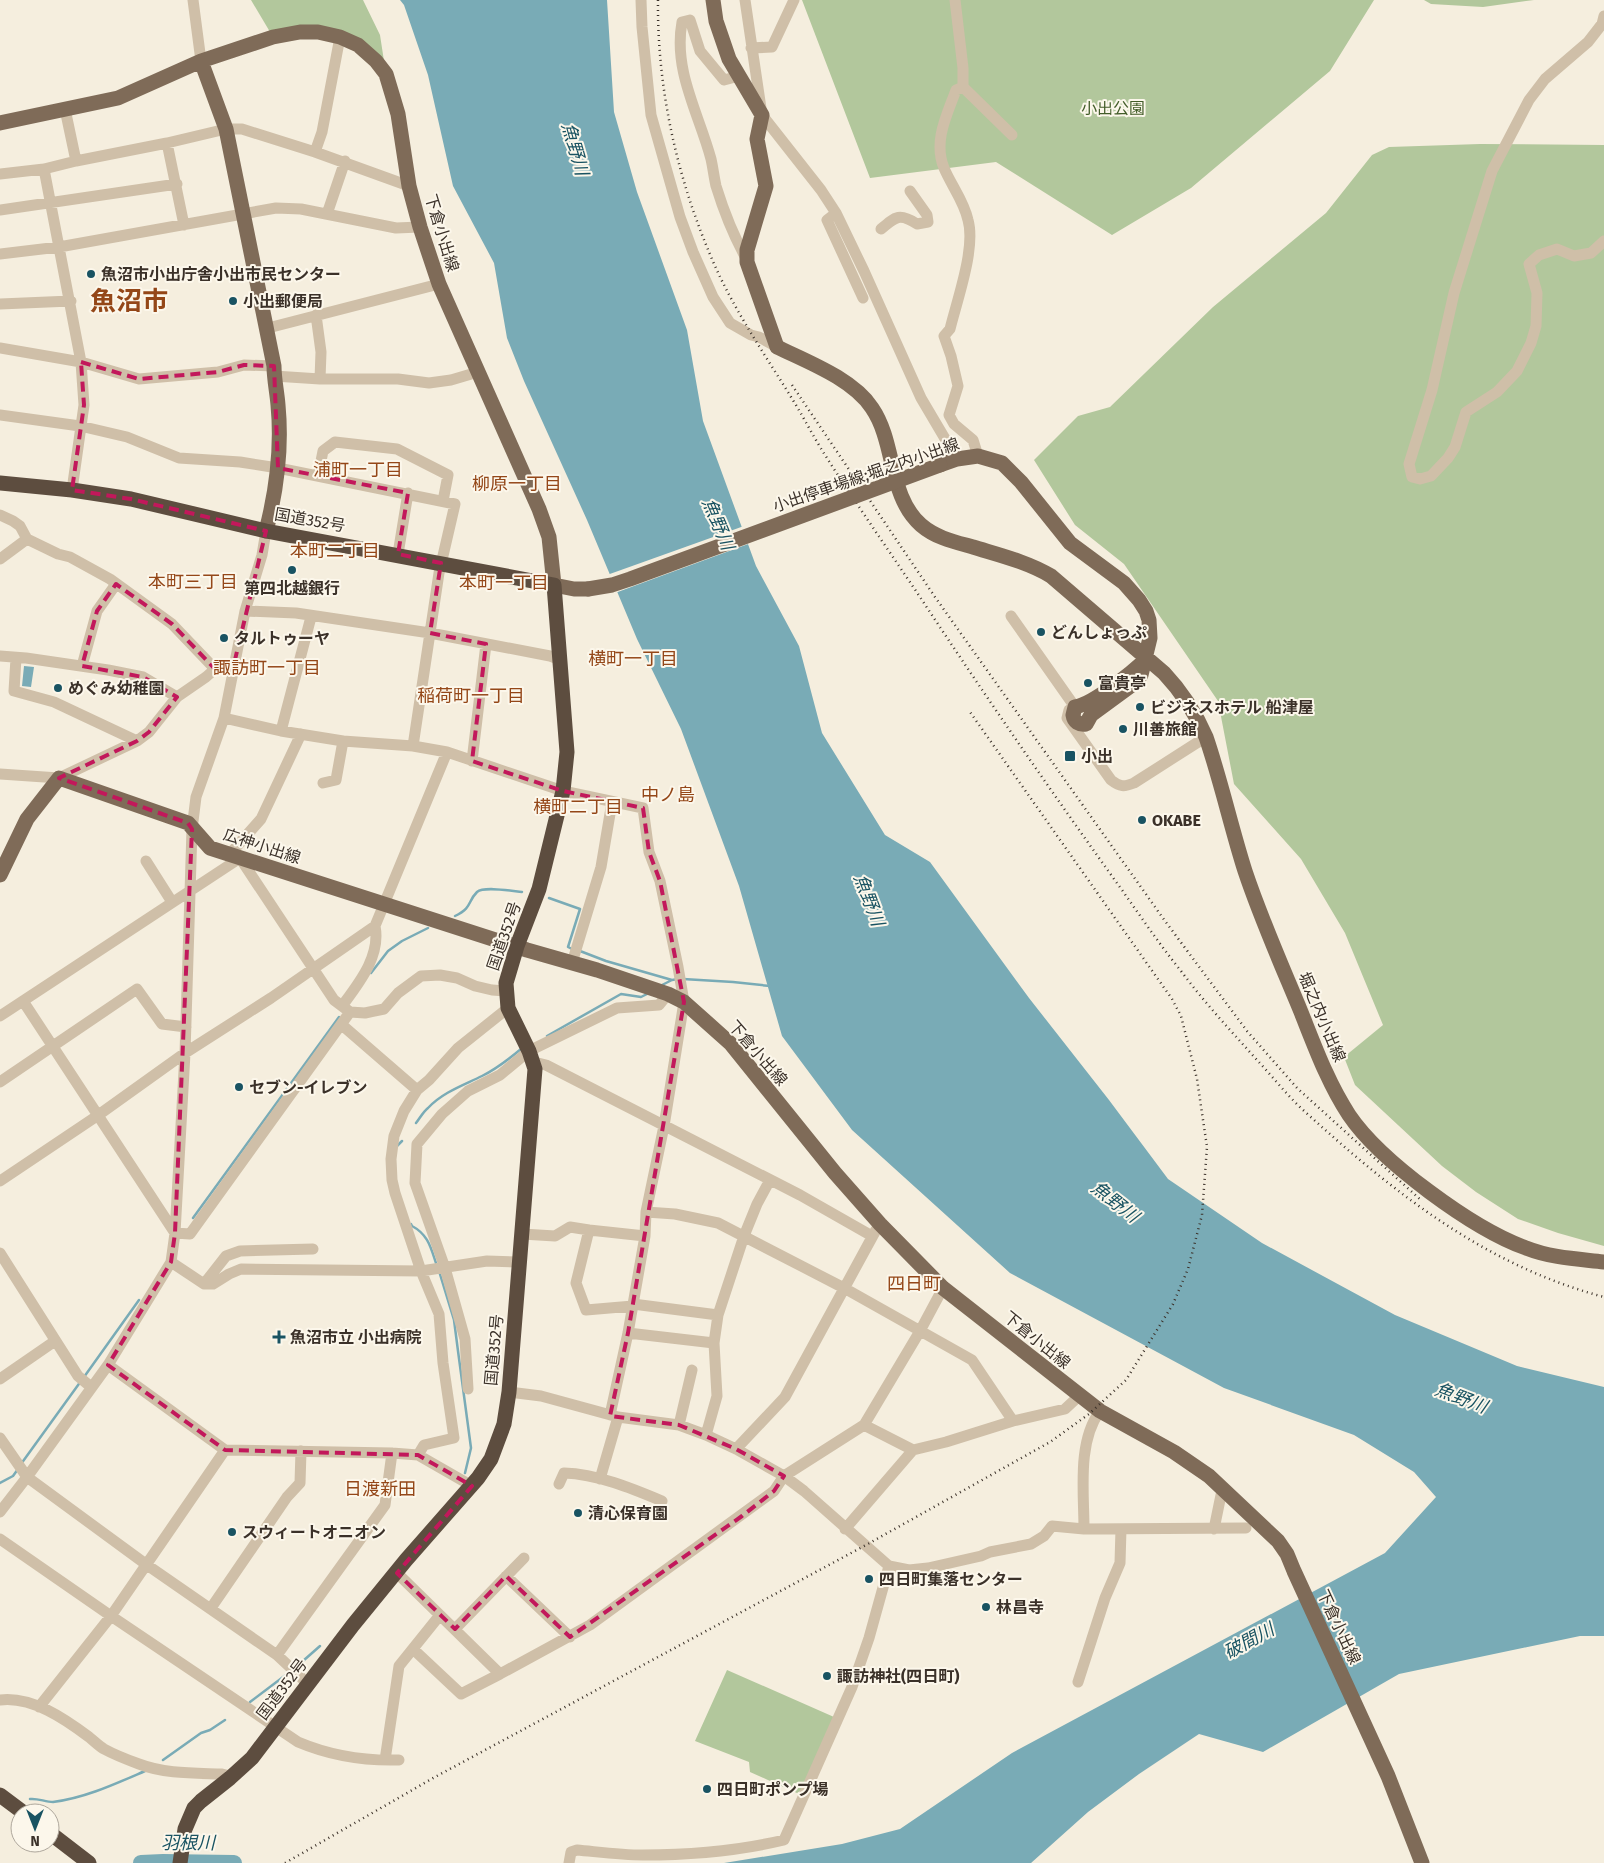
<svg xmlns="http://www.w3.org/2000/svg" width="1604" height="1863" viewBox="0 0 1604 1863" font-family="'Fira Sans','Noto Sans JP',sans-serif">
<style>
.green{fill:#b2c79c}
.water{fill:#79abb6}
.pier{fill:#f5eede}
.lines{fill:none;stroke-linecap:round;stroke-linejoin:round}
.stream{stroke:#79abb6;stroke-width:2.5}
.river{stroke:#79abb6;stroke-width:16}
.minor{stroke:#cfbfa8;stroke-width:11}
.major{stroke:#7f6b58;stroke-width:15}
.highway{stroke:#5d4d3f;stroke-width:15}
.rail{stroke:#3b3129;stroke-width:2.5;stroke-dasharray:1 4;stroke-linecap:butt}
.major-bridge{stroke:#7f6b58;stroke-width:15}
.marked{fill:none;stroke:#c2185b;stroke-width:4;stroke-dasharray:10 6;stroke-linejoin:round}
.poi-dot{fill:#195362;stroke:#fcf7eb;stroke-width:2}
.labels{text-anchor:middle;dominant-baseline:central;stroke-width:4;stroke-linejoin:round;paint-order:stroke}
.park-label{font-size:16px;fill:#435d29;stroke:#fcf7eb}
.street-label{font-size:16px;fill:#3b3129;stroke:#fcf7eb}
.poi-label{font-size:16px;font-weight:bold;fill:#3b3129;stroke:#fcf7eb;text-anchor:start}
.water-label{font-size:18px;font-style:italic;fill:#195362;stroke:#fcf7eb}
.neighbourhood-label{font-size:18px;fill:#944718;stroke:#fcf7eb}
.town-label{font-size:26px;font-weight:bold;fill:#944718;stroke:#fcf7eb}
</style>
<rect width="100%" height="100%" fill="#f5eede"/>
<!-- green -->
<path class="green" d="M251,0H363L380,35L386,74L340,37H273Z
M802,0H1374L1330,71L1191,188L1112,235L996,162L870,178Z
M1424,0H1534L1483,7L1431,4Z
M1480,144L1604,145V1246L1558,1233L1518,1219L1476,1192L1442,1166L1355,1085L1344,1057L1383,1025L1345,933L1301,859L1234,784L1218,701L1124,564L1075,525L1034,460L1078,416L1110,407L1213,307L1326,213L1372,155L1389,147Z
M727,1670L834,1717L803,1789L797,1793L750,1772L749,1762L695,1741Z"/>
<!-- water -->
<path class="water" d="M400,0H607L614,112L637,192L687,330L703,421L756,566L799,646L822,733L885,835L930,862L1029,998L1109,1100L1168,1179L1262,1243L1395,1315L1517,1366L1604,1387V1636H1580L1399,1674L1263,1752L1199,1734L1139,1774L1088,1812L1031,1863H724L842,1844L900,1829L1012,1753L1385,1553L1436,1497L1414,1472L1354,1435L1224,1388L1010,1273L852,1130L782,1036L739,886L681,729L637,639L587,520L524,381L507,338L494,263L453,186L428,75L404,5Z
M24,666L34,667L31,687L22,686Z"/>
<!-- pier -->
<path class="pier" d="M744,526L751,543L615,593L607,575Z"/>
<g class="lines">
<!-- stream -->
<path class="stream" d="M549,898L580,909L568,947L572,949
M455,916C473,907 467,902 477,892C484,886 512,891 522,892
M580,951L606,961L672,980L678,979
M371,973L388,951L402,941L428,928
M683,979L733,982L770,986
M660,986L672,980
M547,1036L621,994L641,997L647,994
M416,1123C420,1118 423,1112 428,1108C443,1092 464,1085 482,1076C496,1069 509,1059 521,1049
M397,1146L402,1141
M193,1218L339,1017
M411,1224L412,1226C429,1235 431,1249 437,1266
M439,1271L454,1320L458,1351L471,1448L465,1473
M84,1377L139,1300
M21,1464L81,1381
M0,1483L13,1476L18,1469
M295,1668L320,1646
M250,1702L291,1671
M163,1760L201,1733L210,1730L225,1720
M30,1799C38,1798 45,1802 53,1802C85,1798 115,1784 145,1771"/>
<!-- river -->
<path class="river" d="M141,1863L163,1862L234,1863"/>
<!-- minor -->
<path class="minor" d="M193,0L201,61
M641,0L642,27L651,115L680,217L693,252L713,297L730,323L751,335L759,337L777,347
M745,0L762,115L821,190L836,213L864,271L921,398L957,459
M955,0L963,68V87L1012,135
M1604,16L1602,24L1588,42L1545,79L1529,100L1492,171L1454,293L1432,390L1409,464L1412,477L1420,479L1431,476L1448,458L1455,447L1466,412L1497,392L1517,371L1531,343L1536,326L1537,293L1529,264L1539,255L1557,249L1574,256L1591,253L1604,241
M751,48L772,47L794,0
M739,76L724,80L700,51L690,20L682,22C673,71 699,114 711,159C713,168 714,177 716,186C724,212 734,237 747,260
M963,87L956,90C947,115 933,141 944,168C951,185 964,201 968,220C976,248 957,300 950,329L944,336L951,356L958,386L949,415L954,424L973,440L978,456
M65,109L76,161
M167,143L184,225
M315,152L322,132L340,37
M44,169L81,362L84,405L72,490
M0,174L44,169L76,161L167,143L226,129H242L315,152L409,186
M0,210L177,184
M836,213L827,220L863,298
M327,214L345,161
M881,229C896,216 900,213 917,224L928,222L927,215L910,191
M0,254L59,247L276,208L301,209L396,228L420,227
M0,304L71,301
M316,315L321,352L320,379
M268,328L439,284
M0,348L81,362L139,379L218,372L244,365L274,366
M274,376L320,379H398L429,383L451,380L478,372
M0,415L80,426L127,437L179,458L240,462L278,468L455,504L439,573L413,746
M318,476L323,451L335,442L397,449L448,475L443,501
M0,515L13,521L20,526L27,539L58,554L70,557L110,579L172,624L215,669
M398,554L408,493
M0,559L27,539
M245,611L296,613L430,633L550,656L561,660
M1011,616L1075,707L1069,710L1067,718L1111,780C1120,787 1124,787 1134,783L1206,737
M0,656L26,658L108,670L143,677L177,697
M16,658L14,691L54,702L137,741
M82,666L97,611L116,584
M224,718L281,731L343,741L413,746L447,752L563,791L643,808L649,852L660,881L678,967L684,1002L664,1126L646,1212L645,1236L628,1333L610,1415
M281,731L311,617
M472,761L486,644
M0,774L59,778L137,741L149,732L177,697L206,677L215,669L233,668
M323,783L336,780L343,741
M230,854L261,819L301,734
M146,861L172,902
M572,963L601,867L612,802
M23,1001L175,1233
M342,1006C359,983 381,956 375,926
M0,1016L240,858L334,1000L350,1012L365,1013L384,1009L398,993L421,976L440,975L457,978L475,986L492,990L506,991
M342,1025L417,1090
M534,1062L546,1065L800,1195L872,1236
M0,1082L137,989L162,1024L186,1027
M0,1181L97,1116L185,1053L271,998L375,926L447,752
M646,1212L675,1214L718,1223L844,1288L972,1360L1013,1421
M175,1233L190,1234L350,1012
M522,1234L555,1236L570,1227L589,1230
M0,1253L78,1376L91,1387
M171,1262L204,1284H213L229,1274L241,1269L421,1271L487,1261L519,1262
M204,1284L226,1256L240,1251L313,1249
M633,1304L718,1315
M633,1306L586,1310L576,1283L589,1230L645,1236
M628,1333L714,1343
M108,1365L225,1450L392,1453L418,1455L472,1486
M0,1379L55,1341
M468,1389L465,1339L445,1268L415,1183L417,1144L442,1114L468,1091L500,1075L529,1051L617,1008L659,1005L668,994
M509,1392L541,1396L618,1417L679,1425L706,1435L736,1449L784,1476L804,1491L889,1566L909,1570L928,1568L981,1556L990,1552L1031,1544L1044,1536L1052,1526L1084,1529L1246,1528
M679,1425L692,1370
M864,1425L913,1450
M706,1435L717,1396L714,1343L718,1315L744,1236L757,1204L770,1180
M0,1438L27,1477L147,1565L277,1655L308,1684
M736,1449L785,1397L876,1230
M418,1455L424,1445L454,1438L443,1363L439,1314L421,1271L395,1193L392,1180L391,1159L394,1136L404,1111L417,1090L429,1080L458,1048L508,1008
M600,1479L618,1417
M559,1484L564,1473C597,1474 631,1488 662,1501
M0,1512L27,1477L108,1365L171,1262L175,1233L185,1053L192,829L196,797L224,718L245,611L262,555L266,531
M845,1529L913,1450L946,1442L1013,1421L1065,1409L1079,1396
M1084,1529C1084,1492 1077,1442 1100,1411
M1214,1529L1221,1495L1225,1491
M0,1539L111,1616L298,1742C331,1756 364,1761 399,1760
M397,1573L500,1674L590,1625L774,1491L784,1476L864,1425L920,1331L943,1288
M506,1576L570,1637
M211,1608L287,1497L300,1483L301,1451
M455,1629L524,1558
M413,1649L461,1694L500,1674
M277,1655L385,1505L392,1453
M1078,1682L1105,1598L1120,1563L1121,1529
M0,1700C32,1696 65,1719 89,1737C94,1741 99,1746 104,1749C115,1755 128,1760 139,1764C165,1774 194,1773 222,1774L226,1775L230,1778
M39,1707L111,1616L225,1450
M385,1760L399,1666L440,1615
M569,1863L571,1852L577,1850C599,1852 621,1855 643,1855C690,1855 738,1851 784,1840L852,1687L869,1638L889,1566"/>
<!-- major -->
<path class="major" d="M713,0L716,21L729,59L762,115L757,139L766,186L747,250V262L777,347C808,362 853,379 872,408C896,443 888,496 921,525C936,538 955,542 973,547C999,555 1028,562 1051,576L1164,673C1182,692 1195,712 1206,737C1221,781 1231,827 1245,871C1261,919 1282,966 1301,1012C1315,1047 1328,1083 1349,1115C1380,1161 1473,1229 1526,1248C1551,1258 1578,1259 1604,1262
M201,61L226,129L274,366C274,379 277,392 278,405C282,447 277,489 266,531
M0,123L118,98L201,61L273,37L300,32H318L340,37L358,45L376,61L386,74L398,114L409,186L420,227L439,284L539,509L549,537L554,585L574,589H588
M940,465L957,459L978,456L1002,463L1021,482L1070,543L1124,583L1139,600L1146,611L1149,620L1150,638L1141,675L1136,682L1091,715L1086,724C1079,725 1074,722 1073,715L1075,707C1093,704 1133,672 1146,659
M0,875L27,819L59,778L188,823L210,848L527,950L597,970L668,994L684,1002L731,1044L835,1173L880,1224L943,1288L1100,1411L1174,1452L1209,1476L1278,1541L1287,1554L1294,1571L1388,1776L1422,1863"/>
<!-- highway -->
<path class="highway" d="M0,483L72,490L131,499L266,531L554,585L567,752L563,791L539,889L517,946L506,983L508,1008L529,1051L535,1069L509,1392L504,1424L491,1459L478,1478L406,1560L353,1625L252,1758L230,1778L201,1801L194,1808L185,1829L180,1863
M0,1795L24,1813
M50,1833L89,1863"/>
<!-- rail -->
<path class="rail" d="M658,0C657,86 676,173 709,252C730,304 762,350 791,397C803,416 813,436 825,455C855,502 887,548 918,594C984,694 1052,793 1122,890C1141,917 1160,945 1181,971C1204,1002 1231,1031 1257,1060C1272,1076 1286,1094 1302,1109C1393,1192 1484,1265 1604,1297
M792,385L935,597L1165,921L1247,1031L1297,1088L1422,1201
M285,1863L435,1777L866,1545L1050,1442L1089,1414L1126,1380L1173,1304L1188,1269L1202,1215L1207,1147L1197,1079L1181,1016L1172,999L970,712"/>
<!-- major-bridge -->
<path class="major-bridge" d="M588,589L612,585L630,579L940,465"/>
</g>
<!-- marked area -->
<path class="marked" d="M81,362L139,379L218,372L244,365L274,366L278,468L408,493L398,554L441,563L430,633L486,644L472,761L563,791L643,808L649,852L660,881L684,1002L628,1333L610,1416L679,1425L736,1449L784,1476L774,1491L742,1516L570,1637L506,1576L455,1629L397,1573L472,1486L418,1455L225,1450L108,1365L171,1262L175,1233L192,829L188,823L59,778L137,741L149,732L177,697L143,677L82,666L97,611L116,584L172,624L215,669L233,668L266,531L131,499L72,490L84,405Z"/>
<!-- markers -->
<g class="poi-dot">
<circle cx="91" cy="274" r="5"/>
<circle cx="233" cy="301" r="5"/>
<circle cx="292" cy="570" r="5"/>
<circle cx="1041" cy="632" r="5"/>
<circle cx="224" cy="638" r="5"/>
<circle cx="1088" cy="683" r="5"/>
<circle cx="58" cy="688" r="5"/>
<circle cx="1140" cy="707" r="5"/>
<circle cx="1123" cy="729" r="5"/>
<rect x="1064" y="750" width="12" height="12" rx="2.5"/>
<circle cx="1142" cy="820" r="5"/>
<circle cx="239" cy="1087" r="5"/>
<path d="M276.5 1329.5h5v5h5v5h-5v5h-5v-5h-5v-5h5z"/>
<circle cx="578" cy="1513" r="5"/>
<circle cx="232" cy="1532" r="5"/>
<circle cx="869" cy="1579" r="5"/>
<circle cx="986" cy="1607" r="5"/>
<circle cx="827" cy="1676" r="5"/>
<circle cx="707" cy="1789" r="5"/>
</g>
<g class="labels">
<!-- park labels -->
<g class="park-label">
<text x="1113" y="108">小出公園</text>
</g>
<!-- street labels -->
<g class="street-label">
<text transform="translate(442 233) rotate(73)">下倉小出線</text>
<text transform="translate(866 475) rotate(-19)">小出停車場線;堀之内小出線</text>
<text transform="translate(310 520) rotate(10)">国道352号</text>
<text transform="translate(262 846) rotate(18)">広神小出線</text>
<text transform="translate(504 936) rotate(-71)">国道352号</text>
<text transform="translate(1322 1017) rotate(67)">堀之内小出線</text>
<text transform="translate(758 1053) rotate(49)">下倉小出線</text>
<text transform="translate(1037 1340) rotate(39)">下倉小出線</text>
<text transform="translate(494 1350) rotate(-85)">国道352号</text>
<text transform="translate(1339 1627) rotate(65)">下倉小出線</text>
<text transform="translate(282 1689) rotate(-53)">国道352号</text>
</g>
<!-- poi labels -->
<g class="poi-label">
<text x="101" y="274">魚沼市小出庁舎小出市民センター</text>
<text x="243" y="301">小出郵便局</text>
<text x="292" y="588" text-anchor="middle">第四北越銀行</text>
<text x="1051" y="632">どんしょっぷ</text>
<text x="234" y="638">タルトゥーヤ</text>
<text x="1098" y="683">富貴亭</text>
<text x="68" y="688">めぐみ幼稚園</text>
<text x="1150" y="707">ビジネスホテル 船津屋</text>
<text x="1133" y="729">川善旅館</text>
<text x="1081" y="756">小出</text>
<text x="1152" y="820">OKABE</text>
<text x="249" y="1087">セブン-イレブン</text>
<text x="290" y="1337">魚沼市立 小出病院</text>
<text x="588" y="1513">清心保育園</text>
<text x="242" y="1532">スウィートオニオン</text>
<text x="879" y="1579">四日町集落センター</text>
<text x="996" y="1607">林昌寺</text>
<text x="837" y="1676">諏訪神社(四日町)</text>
<text x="717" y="1789">四日町ポンプ場</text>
</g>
<!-- water labels -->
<g class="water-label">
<text transform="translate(575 149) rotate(74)">魚野川</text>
<text transform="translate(718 524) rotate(67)">魚野川</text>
<text transform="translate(869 900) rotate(69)">魚野川</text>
<text transform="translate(1115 1202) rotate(38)">魚野川</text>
<text transform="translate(1461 1398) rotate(21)">魚野川</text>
<text transform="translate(1249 1641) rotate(-29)">破間川</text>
<text x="188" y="1843">羽根川</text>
</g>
<!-- neighbourhood labels -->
<g class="neighbourhood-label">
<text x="358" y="470">浦町一丁目</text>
<text x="517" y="484">柳原一丁目</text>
<text x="335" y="551">本町二丁目</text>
<text x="193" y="582">本町三丁目</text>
<text x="504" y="583">本町一丁目</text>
<text x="633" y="659">横町一丁目</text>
<text x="267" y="668">諏訪町一丁目</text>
<text x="471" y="696">稲荷町一丁目</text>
<text x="668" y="795">中ノ島</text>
<text x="578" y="807">横町二丁目</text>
<text x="914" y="1284">四日町</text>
<text x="380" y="1489">日渡新田</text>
</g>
<!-- town labels -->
<g class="town-label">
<text x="129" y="301">魚沼市</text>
</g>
</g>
<!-- north arrow -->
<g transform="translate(35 1828) rotate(180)"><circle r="24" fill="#fcf7eb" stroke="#afa89d"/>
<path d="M0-4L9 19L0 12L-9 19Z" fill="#195362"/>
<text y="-8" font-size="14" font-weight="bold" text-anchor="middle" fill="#3b3129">N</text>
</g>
</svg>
